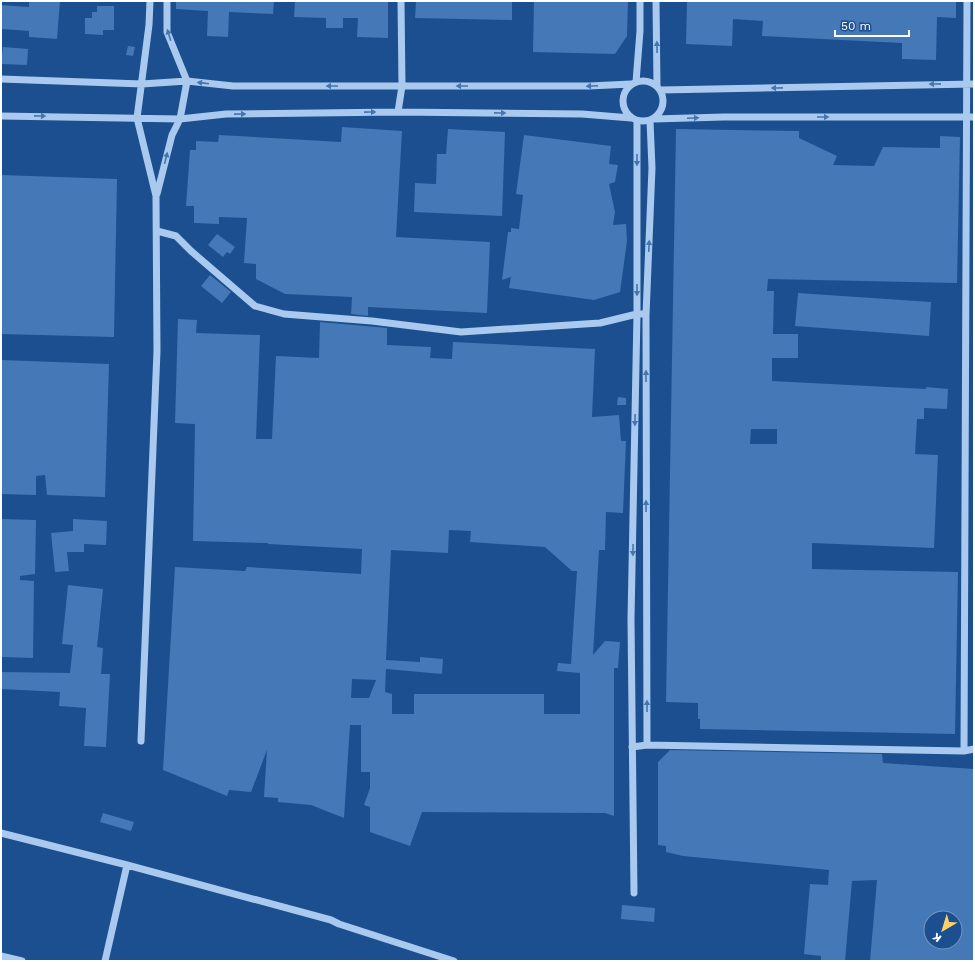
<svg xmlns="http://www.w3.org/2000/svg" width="975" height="962" viewBox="0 0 975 962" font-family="'Work Sans',sans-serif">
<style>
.building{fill:#4478b7;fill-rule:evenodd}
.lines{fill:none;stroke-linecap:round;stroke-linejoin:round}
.minor{stroke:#a9c9ee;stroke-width:7}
.oneway{fill:#4674ac}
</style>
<rect width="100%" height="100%" fill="#1b4f8f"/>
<!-- building -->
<path class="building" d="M29,1H60L57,39L29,37V31L1,29V5L29,7Z
M176,1H274L273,14L229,12L228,37L207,36L208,11L176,9Z
M295,1H388V38L357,37L358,18H343V28H326V18L294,17Z
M416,1H512V20L415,18Z
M534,1H628L627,36L615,54L533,52Z
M687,1H956V18L937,17L936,60L902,59V43L762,36L763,21L733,19L732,46L686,44Z
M97,6H114V30H103V35L85,34V18H92V12H97Z
M128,46L135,47L133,56L126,55Z
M3,47L28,49L27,65L1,64Z
M342,127L402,131L396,237L490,242L487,313L368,307V316L351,314L352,297L285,294L256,279V264L244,263L247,218L219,217V224L194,223V206H186L190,150H196V141L218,142L219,135L341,142Z
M448,129L505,132L502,216L414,212L415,183L436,184L437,154H446Z
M676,129L799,131V138L837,156L833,165L874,166L883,147L940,148V136L960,137L957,283L768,279L767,291H774L773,334H798V358H772V381L926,389V387L948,389L947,409L924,408V419H917L915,454L938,455L934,548L812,543V569L958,572L955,734L700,729V719H698V703L666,702ZM751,429H777V444H750Z
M524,135L611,146L609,164L618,165L615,182L609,184L615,212L613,225L626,224L627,241L620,292L594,300L509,288L511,277L502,280L508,232H511V228L519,229L523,195L516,194Z
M1,175L117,179L114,337L1,334Z
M217,234L235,247L230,254L227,252L223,257L208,245Z
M210,275L231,292L222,303L201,286Z
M798,293L931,302L929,336L795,326Z
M178,319L197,320L196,333L260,335L256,439H272L276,356L319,358L320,322L387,328V345L431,347L430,358L452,359L453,342L595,349L592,417L619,415L621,441H626L623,513L606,512L605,550H599L593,655L605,641L620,642L618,668H614V816L605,813L422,812L410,846L370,832V807L364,805L370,788V772H361V725H350L344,818L311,805L278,802V798L264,797L267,750L251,792L229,790L227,796L163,770L175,567L245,571L247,567L361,574L362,549L268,544V543L193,541L195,424L175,423ZM449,530L471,531L470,542L545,547L572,571H577L571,664L558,663L557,671L580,673V714H544V694H414V714H392V694L385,692L386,669L442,674L443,659L420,657V662L386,660L391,550L448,553ZM352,679L376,680L369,698H351Z
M1,360L109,364L105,497L47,495L45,475L36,476V495L1,494Z
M618,397L626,398V405H617Z
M1,519L36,520L35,574L20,576V580L34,581L33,658L1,657Z
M73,519L107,521L106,545L84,544V552H67L69,571L55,572L51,533L73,531Z
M68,585L103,589L97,647L103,648L101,674H110L106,747L84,746L86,708L59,706L60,692L1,689V672L70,673L73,645L62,644Z
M670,750L882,754L883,763L974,769V961H870L877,880L852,881L845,961H821V956L804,954L810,884L828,885L829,870L683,856L666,852V846L658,845V762ZM931,918H955V942H931Z
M103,813L134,822L131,831L100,822Z
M622,905L655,908L654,922L621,919Z"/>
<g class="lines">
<!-- minor -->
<path class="minor" d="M656,1L657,86
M1,79L142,84L187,81L233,86H589L631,84
M623 101a20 20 0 1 1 40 0a20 20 0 1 1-40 0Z
M636,82L640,31V1
M661,90L974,84
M398,112L402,86L401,1
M1,116L180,119L226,114L398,112L582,114L631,118
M654,119L724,117H974
M157,194L172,135L180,119L187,81L167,32V1
M157,231L176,236L191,251L255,306L284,314L372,321L461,332L600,323L637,314H642
M141,741L157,351L156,196L137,118L149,25L150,1
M647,745L646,315L652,168L650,121
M632,747L647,745L964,751L974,749
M964,751L967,1
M1,833L127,865L331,920L339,924L454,961
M634,893L631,619L637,314V121
M1,956L22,961
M105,961L127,865"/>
</g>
<!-- one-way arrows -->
<defs><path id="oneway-solid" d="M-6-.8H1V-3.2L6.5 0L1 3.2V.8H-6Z"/></defs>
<g class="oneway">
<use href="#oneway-solid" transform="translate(169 35) rotate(-107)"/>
<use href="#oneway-solid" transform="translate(657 47) rotate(-91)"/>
<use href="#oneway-solid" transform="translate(203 83) rotate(-173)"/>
<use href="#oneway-solid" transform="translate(935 84) rotate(179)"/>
<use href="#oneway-solid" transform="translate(332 86) rotate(180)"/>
<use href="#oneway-solid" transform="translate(462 86) rotate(-180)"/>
<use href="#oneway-solid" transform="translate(592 86) rotate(178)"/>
<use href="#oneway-solid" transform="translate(777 88) rotate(179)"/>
<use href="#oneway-solid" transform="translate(370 112) rotate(-1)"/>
<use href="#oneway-solid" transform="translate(500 113) rotate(1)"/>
<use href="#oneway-solid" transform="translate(240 114) rotate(-1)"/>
<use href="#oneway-solid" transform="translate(40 116) rotate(1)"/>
<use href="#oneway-solid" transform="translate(823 117)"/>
<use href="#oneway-solid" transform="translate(693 118) rotate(-2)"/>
<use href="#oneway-solid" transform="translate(166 158) rotate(-76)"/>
<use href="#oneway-solid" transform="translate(637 160) rotate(90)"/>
<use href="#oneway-solid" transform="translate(649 246) rotate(-87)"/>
<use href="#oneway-solid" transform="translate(637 290) rotate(90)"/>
<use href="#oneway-solid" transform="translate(646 376) rotate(-90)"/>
<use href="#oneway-solid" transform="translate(635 420) rotate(91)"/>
<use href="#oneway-solid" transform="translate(646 506) rotate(-90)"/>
<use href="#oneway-solid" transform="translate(633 550) rotate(91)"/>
<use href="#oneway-solid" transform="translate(647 706) rotate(-90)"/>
</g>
<!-- border -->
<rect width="975" height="962" fill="none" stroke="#ffffff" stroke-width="4"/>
<!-- north arrow -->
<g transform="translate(943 930) rotate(218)"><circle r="19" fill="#1b4f8f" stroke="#7695bc"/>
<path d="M0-3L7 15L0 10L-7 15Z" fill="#ffd166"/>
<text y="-6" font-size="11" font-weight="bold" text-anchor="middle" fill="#ffffff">K</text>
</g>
<!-- scale -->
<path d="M835 30v6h74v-6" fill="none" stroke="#ffffff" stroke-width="2"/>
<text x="841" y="30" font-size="12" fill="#ffffff" stroke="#1b4f8f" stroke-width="3" paint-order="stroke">50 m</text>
</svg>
